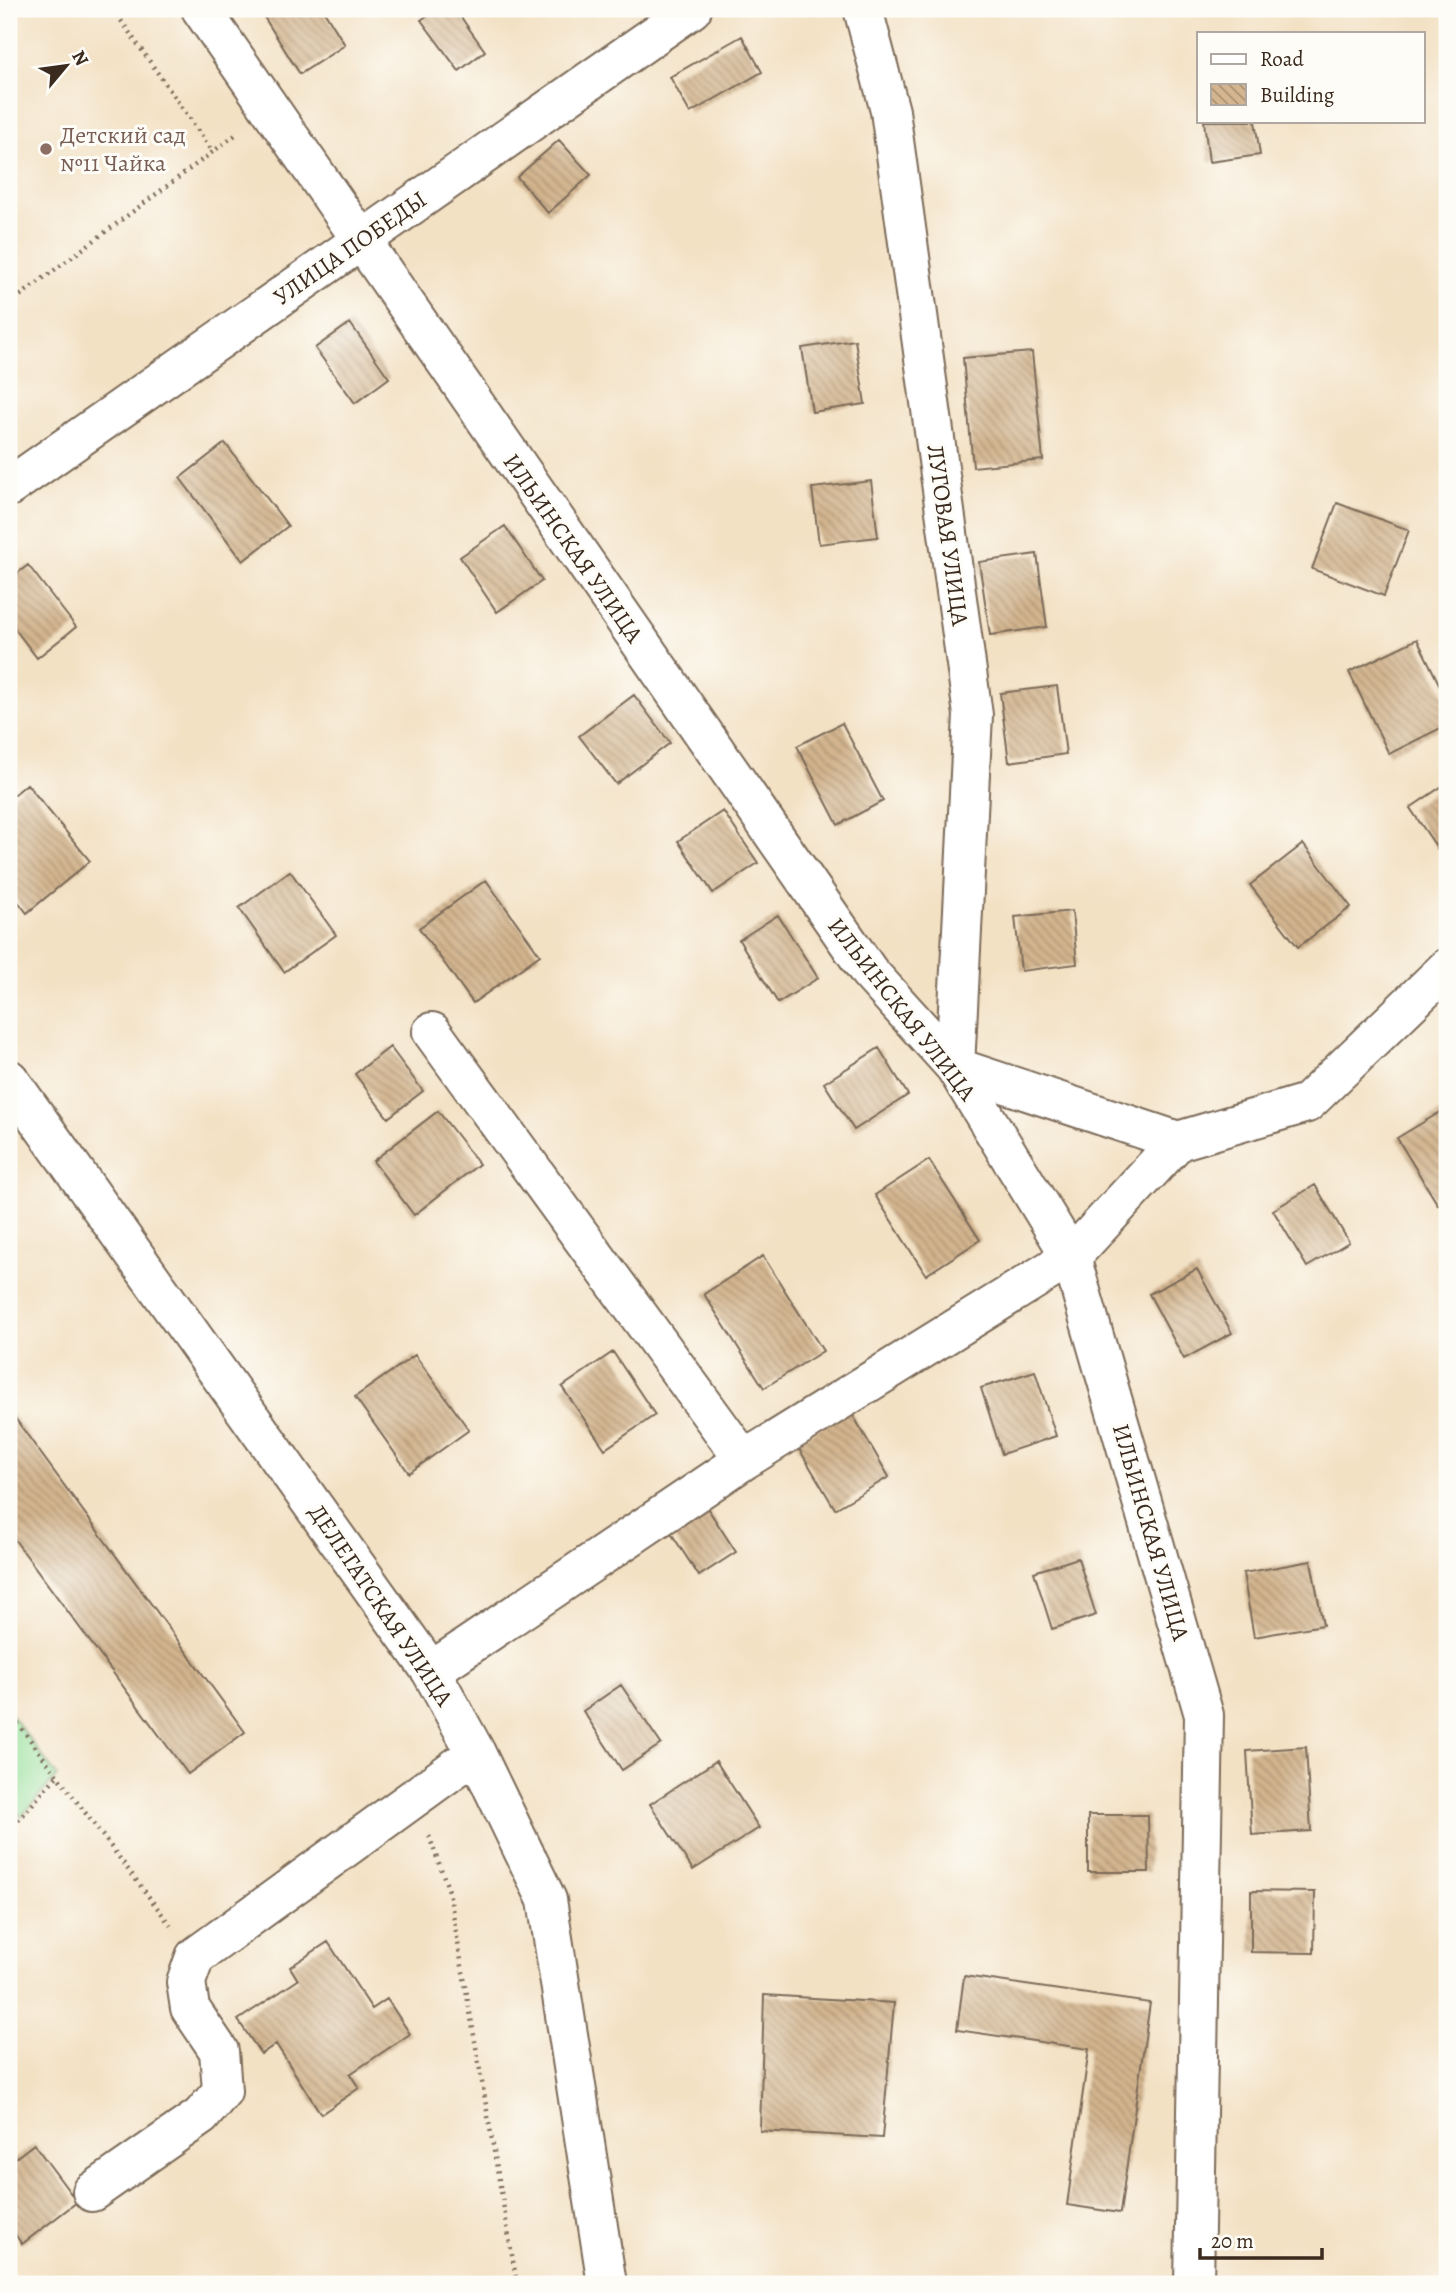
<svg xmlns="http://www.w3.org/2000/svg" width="1456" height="2293" viewBox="0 0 1456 2293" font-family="Alegreya,serif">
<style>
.green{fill:#96df9b;stroke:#68845c;stroke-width:2}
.building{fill:url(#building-back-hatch)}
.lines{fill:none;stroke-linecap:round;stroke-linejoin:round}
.minor-casing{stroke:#7b6a58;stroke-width:42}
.path{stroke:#7b6a58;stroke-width:4.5;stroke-dasharray:2 5;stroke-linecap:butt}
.minor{stroke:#fff;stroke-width:38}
.education-dot{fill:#8d6e63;stroke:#fdfcf7;stroke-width:2.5}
.labels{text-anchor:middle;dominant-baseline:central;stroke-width:6;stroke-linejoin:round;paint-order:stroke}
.education-label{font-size:24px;fill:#785e54;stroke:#fdfcf7;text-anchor:start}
.street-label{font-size:24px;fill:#3b2a1e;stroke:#fdfcf7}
</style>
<defs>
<pattern id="building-back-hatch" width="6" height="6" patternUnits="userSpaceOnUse" patternTransform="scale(1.75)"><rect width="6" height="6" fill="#d3b58f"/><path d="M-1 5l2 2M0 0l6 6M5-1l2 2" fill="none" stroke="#ac9374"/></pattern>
</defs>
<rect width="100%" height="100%" fill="#fdfcf7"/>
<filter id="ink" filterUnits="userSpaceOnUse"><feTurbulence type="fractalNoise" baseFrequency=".0143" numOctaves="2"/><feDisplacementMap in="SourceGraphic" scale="14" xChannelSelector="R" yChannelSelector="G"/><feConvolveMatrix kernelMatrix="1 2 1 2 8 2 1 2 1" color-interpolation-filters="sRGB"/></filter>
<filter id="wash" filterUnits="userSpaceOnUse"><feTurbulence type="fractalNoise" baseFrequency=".00686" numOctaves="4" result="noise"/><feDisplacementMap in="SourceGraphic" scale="28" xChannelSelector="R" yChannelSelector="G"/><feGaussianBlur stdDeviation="1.57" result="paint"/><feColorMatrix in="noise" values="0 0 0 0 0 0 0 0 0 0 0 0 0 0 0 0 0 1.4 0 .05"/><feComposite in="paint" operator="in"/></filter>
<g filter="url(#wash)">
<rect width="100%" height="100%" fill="#f3e1c4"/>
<!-- green -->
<path class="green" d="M9,1712L57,1776L21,1817L9,1799Z"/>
<g id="blocks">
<!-- building -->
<path class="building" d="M259,9H323L345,45L300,74Z
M437,9H455L485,51L459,71L421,20Z
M742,36L762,72L690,113L670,77Z
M1204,121H1255L1260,155L1209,162Z
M559,140L591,175L548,213L517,177Z
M350,323L389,378L355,403L315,348Z
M855,340L865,404L812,412L802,348Z
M1032,352L1043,460L973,467L963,358Z
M225,443L288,526L243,561L180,478Z
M871,481L878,537L819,544L812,488Z
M1337,503L1409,530L1384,596L1312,569Z
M505,526L542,581L497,612L460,557Z
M1037,554L1047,627L990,635L979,562Z
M28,565L76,627L37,658L9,621V580Z
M1417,639L1447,700V725L1389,754L1349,672Z
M1057,686L1066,754L1009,762L1000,693Z
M634,695L670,743L616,784L579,736Z
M842,723L883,801L838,825L797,746Z
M1447,783V856L1444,858L1410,808Z
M27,784L90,861L27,913L9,890V799Z
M723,811L758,863L713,893L678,841Z
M1303,844L1351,907L1298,947L1250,885Z
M290,871L336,935L284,972L239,908Z
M486,880L540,955L473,1003L419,928Z
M1072,911L1077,964L1021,971L1015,917Z
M778,915L818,978L778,1003L739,940Z
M390,1047L423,1091L388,1118L355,1074Z
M879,1048L908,1095L854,1130L824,1083Z
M1447,1108V1199L1438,1205L1397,1138Z
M438,1111L479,1164L414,1215L373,1161Z
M929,1160L980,1240L926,1275L875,1195Z
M1315,1185L1349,1242L1307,1267L1273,1210Z
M763,1256L823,1351L764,1388L704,1294Z
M1197,1269L1232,1333L1184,1359L1149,1294Z
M613,1352L655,1415L605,1449L562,1387Z
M415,1355L469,1430L409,1473L355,1397Z
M1035,1371L1056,1436L1002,1454L981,1388Z
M9,1410L245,1732L188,1774L9,1532Z
M850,1410L889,1477L835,1509L795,1442Z
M706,1506L736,1552L699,1576L669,1530Z
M1078,1558L1096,1615L1052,1629L1034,1572Z
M1311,1561L1323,1625L1254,1637L1243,1573Z
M621,1685L661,1744L622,1770L583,1711Z
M1306,1747L1311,1831L1252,1835L1247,1751Z
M716,1761L759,1828L693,1870L650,1804Z
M1088,1815H1148L1149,1872H1088Z
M1251,1891L1315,1892L1314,1953L1251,1952Z
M328,1942L372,2009L387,1999L410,2034L350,2074L359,2088L321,2114L276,2044L261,2054L238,2020L298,1980L290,1967Z
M964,1976L1150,2003L1120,2213L1067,2205L1089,2049L957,2030Z
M764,1995L894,2003L882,2138L760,2131Z
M34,2144L77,2202L22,2244L9,2226V2163Z"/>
</g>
</g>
<g filter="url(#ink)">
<use href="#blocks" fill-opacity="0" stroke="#7b6a58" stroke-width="2"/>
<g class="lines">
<defs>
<path id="minor" d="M201,9L869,972L955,1067L1071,1257L1204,1715L1194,2284
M863,9L890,111L973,715L955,1067L1178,1141
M9,487L692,9
M432,1032L744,1460
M9,1079L431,1671L476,1753L547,1900L607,2284
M431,1671L744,1460L1071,1257L1178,1141L1307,1103L1447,968
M92,2192L201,2116L222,2091L219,2051L190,2008L186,1982L195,1957L476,1753"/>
</defs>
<!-- minor casing -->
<use href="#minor" class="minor-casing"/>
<!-- path -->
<path class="path" d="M113,9L213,152
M9,304L238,133
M9,1712L171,1926
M9,1831L57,1776
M429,1836L449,1891L517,2284"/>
<!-- minor -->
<use href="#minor" class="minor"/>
</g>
</g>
<!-- markers -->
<circle class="education-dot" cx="46" cy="149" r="7"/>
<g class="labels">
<!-- education labels -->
<g class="education-label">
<text x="60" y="135">Детский сад<tspan x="60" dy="28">№11 Чайка</tspan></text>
</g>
<!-- street labels -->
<g class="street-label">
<text transform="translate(350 248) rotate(-35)">УЛИЦА ПОБЕДЫ</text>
<text transform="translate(948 535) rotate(82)">ЛУГОВАЯ УЛИЦА</text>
<text transform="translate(573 548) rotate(55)">ИЛЬИНСКАЯ УЛИЦА</text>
<text transform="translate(902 1009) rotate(52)">ИЛЬИНСКАЯ УЛИЦА</text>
<text transform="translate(1151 1532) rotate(74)">ИЛЬИНСКАЯ УЛИЦА</text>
<text transform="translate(381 1605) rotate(56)">ДЕЛЕГАТСКАЯ УЛИЦА</text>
</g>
</g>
<!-- margin -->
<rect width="1456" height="2293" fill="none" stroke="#fdfcf7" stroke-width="35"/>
<!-- legend -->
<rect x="1197" y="32" width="228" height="91" fill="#fdfcf7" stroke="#afa8a0" stroke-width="2"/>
<rect x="1211" y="54" width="35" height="10" fill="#ffffff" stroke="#afa8a0" stroke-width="2"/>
<text x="1260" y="66" font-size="21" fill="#3b2a1e">Road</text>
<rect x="1211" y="84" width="35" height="21" fill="url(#building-back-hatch)" stroke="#afa8a0" stroke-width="2"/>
<text x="1260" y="102" font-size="21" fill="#3b2a1e">Building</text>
<!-- north arrow -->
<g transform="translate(66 66) rotate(61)" stroke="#fdfcf7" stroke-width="5" paint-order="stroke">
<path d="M0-5L12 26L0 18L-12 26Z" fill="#3b2a1e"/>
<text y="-10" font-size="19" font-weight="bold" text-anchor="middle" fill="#3b2a1e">N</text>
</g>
<!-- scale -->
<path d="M1200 2248v10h122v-10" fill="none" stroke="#3b2a1e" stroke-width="3.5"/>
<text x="1211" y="2248" font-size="21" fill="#3b2a1e" stroke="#fdfcf7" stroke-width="5" paint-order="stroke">20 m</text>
</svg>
